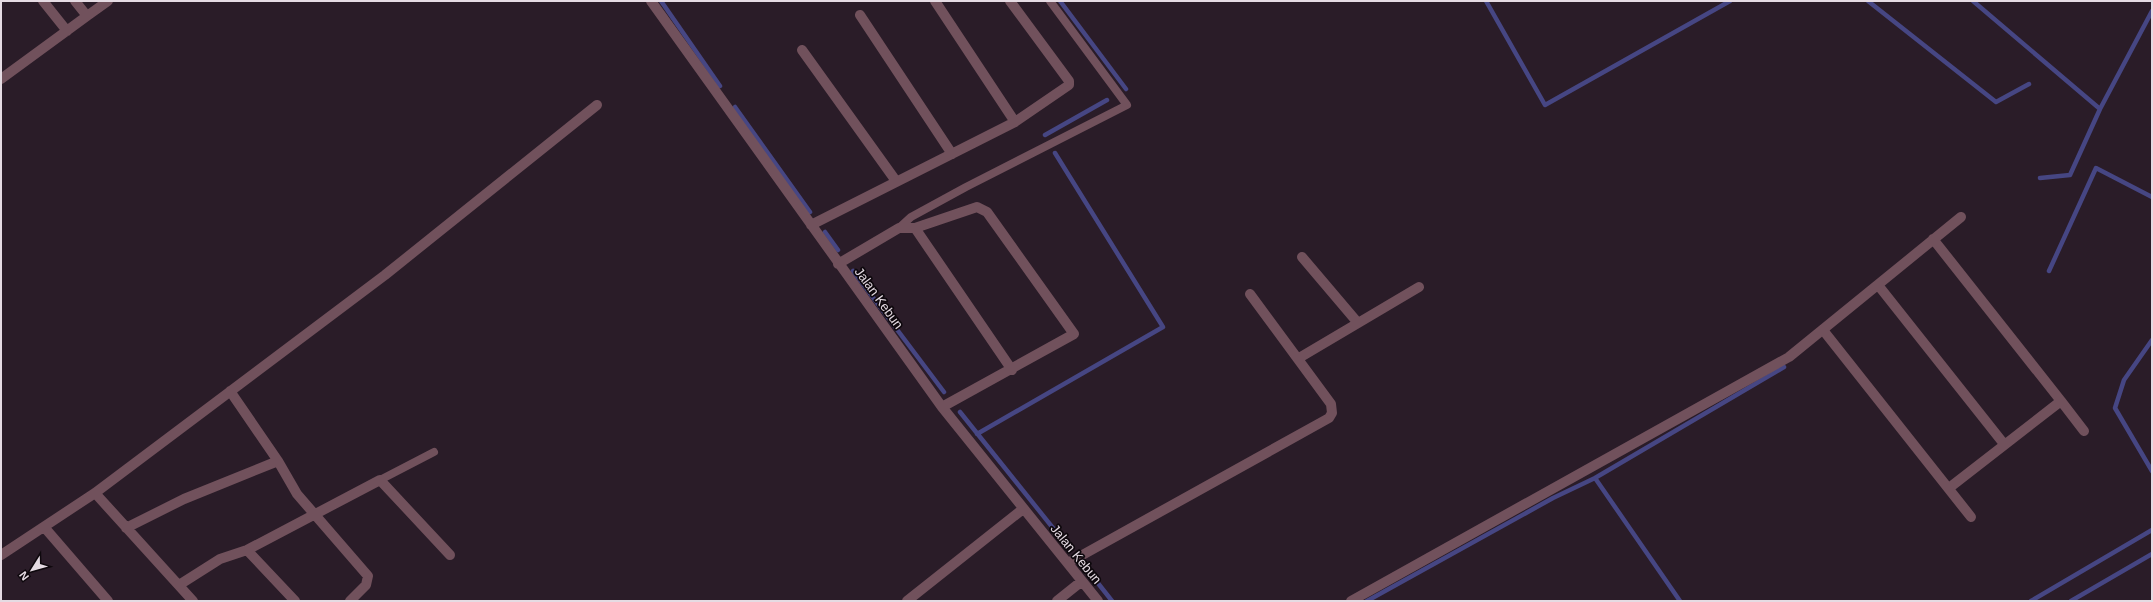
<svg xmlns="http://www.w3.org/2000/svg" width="2153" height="602" viewBox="0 0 2153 602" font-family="Helvetica,sans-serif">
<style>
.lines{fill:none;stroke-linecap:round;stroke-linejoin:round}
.stream{stroke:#464683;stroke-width:4.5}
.service{stroke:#71515c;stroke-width:8}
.minor{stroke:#71515c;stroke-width:10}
.labels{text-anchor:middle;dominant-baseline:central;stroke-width:3.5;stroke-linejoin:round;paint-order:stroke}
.street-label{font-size:13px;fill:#e5dbe3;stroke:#0e080d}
</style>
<rect width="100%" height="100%" fill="#2a1c28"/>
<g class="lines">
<!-- stream -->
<path class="stream" d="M661,1L720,86
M1060,1L1126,89
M1486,1L1545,105L1730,1
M1868,1L1996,102L2029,84
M1973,1L2100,109L2152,11
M735,107L810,212
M1045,135L1107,100
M2040,178L2070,175L2100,109
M825,232L838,250
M853,271L944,392
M2049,271L2096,168L2152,197
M2152,340L2124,380L2115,408L2152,471
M960,412L1069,548
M977,434L1163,327L1055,153
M1086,568L1112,601
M1367,601L1553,498L1595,478
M1680,601L1595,478L1784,367
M2031,601L2152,530
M2071,601L2152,554"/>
<!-- service -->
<path class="service" d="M899,228L911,217L966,187L1127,105L1050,1
M380,480L434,452"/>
<!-- minor -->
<path class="minor" d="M43,1L67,31
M651,1L942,407L1098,601
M935,1L1015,122
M860,15L952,154
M87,16L108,1
M802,50L896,181
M1,79L87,16L75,1
M811,225L1015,122L1069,85V81L1010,1
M915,228L1012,370
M1933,239L2061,401L1949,488
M1302,257L1358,323
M838,264L899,228H915L977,207L987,212L1074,334L942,407
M1878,285L2004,444
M1823,330L1971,517
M1299,358L1419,287
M230,391L278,461L297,494L368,576L366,585L350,601
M2061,401L2084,431
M95,493L193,601
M45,528L108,601
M126,528L184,499L278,461
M247,550L295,601
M1,555L95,493L385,275L597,105
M1068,563L1329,418L1332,413L1331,404L1250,294
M179,585L220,559L247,550L380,480L450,555
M907,601L1023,509
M1057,601L1082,581
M1351,601L1789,357L1961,217"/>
</g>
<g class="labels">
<!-- street labels -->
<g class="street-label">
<text transform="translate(879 298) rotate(54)">Jalan Kebun</text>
<text transform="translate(1076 554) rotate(51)">Jalan Kebun</text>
</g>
</g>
<!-- border -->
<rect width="2153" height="602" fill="none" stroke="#e5dbe3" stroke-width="4"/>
<!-- north arrow -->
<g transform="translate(32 570) rotate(233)" stroke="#0e080d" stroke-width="3" paint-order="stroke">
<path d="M0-3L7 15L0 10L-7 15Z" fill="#e5dbe3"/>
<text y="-6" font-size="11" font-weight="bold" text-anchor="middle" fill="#e5dbe3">N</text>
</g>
</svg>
